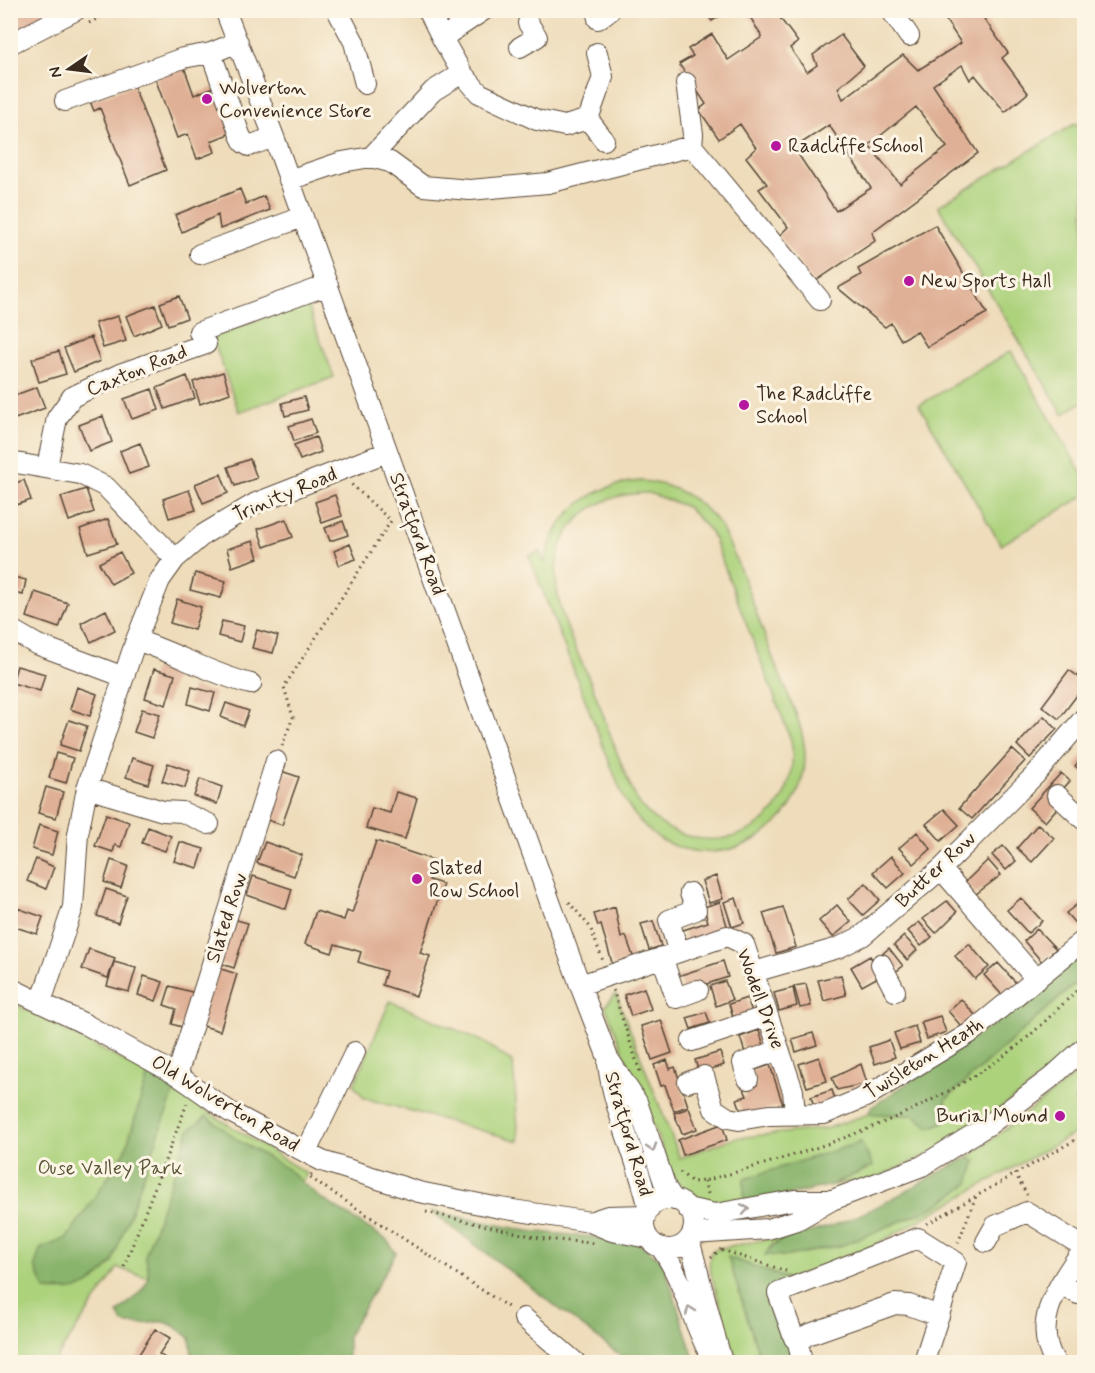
<svg xmlns="http://www.w3.org/2000/svg" width="1095" height="1373" viewBox="0 0 1095 1373" font-family="Mynerve,sans-serif">
<style>
.green{fill:#acd27c;stroke:#747e4d;stroke-width:1.5;fill-rule:evenodd}
.forest{fill:#89b46c;stroke:#626f45;stroke-width:1.5}
.building{fill:#dfb095;fill-rule:evenodd}
.lines{fill:none;stroke-linecap:round;stroke-linejoin:round}
.minor-casing{stroke:#564535;stroke-width:22}
.path{stroke:#564535;stroke-width:3;stroke-dasharray:1.5 4.5;stroke-linecap:butt}
.minor{stroke:#fff;stroke-width:20}
.oneway{stroke:#a79f9a}
.poi-dot{fill:#b5179e;stroke:#fcf5e5;stroke-width:2}
.labels{text-anchor:middle;dominant-baseline:central;stroke-width:6;stroke-linejoin:round;paint-order:stroke}
.poi-label{font-size:20px;fill:#3b2a1e;stroke:#fcf5e5;text-anchor:start}
.street-label{font-size:20px;fill:#3b2a1e;stroke:#fcf5e5}
.park-label{font-size:20px;fill:#575436;stroke:#fcf5e5}
</style>
<rect width="100%" height="100%" fill="#fcf5e5"/>
<filter id="ink" filterUnits="userSpaceOnUse"><feTurbulence type="fractalNoise" baseFrequency=".0167" numOctaves="2"/><feDisplacementMap in="SourceGraphic" scale="12" xChannelSelector="R" yChannelSelector="G"/><feConvolveMatrix kernelMatrix="1 2 1 2 8 2 1 2 1" color-interpolation-filters="sRGB"/></filter>
<filter id="wash" filterUnits="userSpaceOnUse"><feTurbulence type="fractalNoise" baseFrequency=".008" numOctaves="4" result="noise"/><feDisplacementMap in="SourceGraphic" scale="24" xChannelSelector="R" yChannelSelector="G"/><feGaussianBlur stdDeviation="1.35" result="paint"/><feColorMatrix in="noise" values="0 0 0 0 0 0 0 0 0 0 0 0 0 0 0 0 0 1.4 0 .05"/><feComposite in="paint" operator="in"/></filter>
<g filter="url(#wash)">
<rect width="100%" height="100%" fill="#eedcba"/>
<!-- green -->
<path class="green" d="M1076,123L1084,137V401L1063,414L938,206Z
M306,302L334,377L239,412L212,337Z
M1011,351L1084,477V496L1001,545L919,405Z
M643,481C675,484 700,499 720,525C742,568 757,616 774,661C785,690 804,723 805,755C806,827 725,876 662,840C644,829 633,815 623,797L529,556L540,551L545,563C554,513 594,483 643,481ZM649,493L687,507L711,532L791,740C806,834 695,875 638,802C620,766 608,727 594,690C582,662 563,626 558,596C546,534 589,492 649,493Z
M1084,976V1040L1025,1091L935,1151L874,1179L833,1185L873,1166L861,1142L744,1205H715L692,1194L675,1180L605,1006L616,994L680,1158L735,1138L828,1128L868,1114L914,1115L930,1128L946,1121V1099Z
M10,1001L148,1074L307,1174L223,1302L118,1268L54,1361L56,1362H11Z
M390,1001L484,1042L513,1063L519,1141L364,1098L354,1085Z
M1084,1069V1083L1075,1100L1080,1116H1084V1128L875,1245L789,1279L729,1258L761,1362H737L709,1267L711,1252L716,1249L793,1234L772,1244L766,1254L788,1256L843,1245L976,1161L969,1157Z"/>
<!-- forest -->
<path class="forest" d="M1084,953V976L946,1099V1121L930,1128L914,1115L868,1114L872,1107L999,1021Z
M148,1074L173,1090V1095L112,1263C88,1290 81,1292 45,1290L35,1266L40,1249L67,1238L125,1152Z
M207,1116L239,1141L286,1168L319,1197L387,1240L396,1253L348,1335V1362H187L192,1355L190,1338C156,1308 159,1330 123,1323L118,1313C138,1292 156,1287 145,1256L189,1130Z
M861,1142L873,1166L832,1185L744,1205V1179Z
M969,1157L976,1161L969,1183L935,1207L843,1245L788,1256L765,1255C778,1236 797,1235 818,1230C869,1217 921,1180 969,1157Z
M431,1211L528,1231L635,1241L663,1261L695,1362H629Z
M728,1257L789,1279L773,1284L802,1362H761Z"/>
<g id="blocks">
<!-- building -->
<path class="building" d="M10,10H62L10,39Z
M704,10H729L712,21Z
M746,10H774L798,42L790,48L807,72L817,65L813,55L841,35L864,66L838,88L843,99L903,55L918,70L961,43L939,10H978L1008,53L1002,58L1028,93L1005,112L975,75L970,80L962,65L933,85L978,153L872,232L875,241L813,283L779,236L788,227L759,189L767,184L746,157L756,148L740,124L719,139L699,110L706,104L679,64L693,56L688,49L712,34L728,60L762,37ZM916,107L947,147L900,184L869,145ZM829,125L871,188L836,211L794,148Z
M184,67L194,95L214,87L242,129L211,141L215,152L197,159L188,134L177,138L155,78Z
M133,85L166,170L130,185L100,108L94,111L90,101Z
M240,189L246,204L264,196L270,210L220,229L218,215L182,232L175,215Z
M935,225L987,313L927,347L917,331L901,340L891,323L885,327L838,288L861,275L858,269Z
M179,296L187,318L168,325L160,303Z
M155,305L162,324L134,336L126,316Z
M118,316L126,341L103,348L95,323Z
M91,337L100,361L74,372L64,348Z
M59,351L66,374L39,382L32,359Z
M223,372L230,393L200,404L193,382Z
M187,376L195,398L165,409L157,388Z
M37,387L45,408L15,419L10,397Z
M152,389L159,410L132,419L124,399Z
M304,397L308,410L285,416L282,403Z
M103,416L112,442L89,451L79,425Z
M311,419L316,433L294,441L289,426Z
M316,437L321,452L300,460L294,445Z
M140,443L149,467L129,474L120,451Z
M250,459L257,478L235,486L228,467Z
M221,474L228,493L203,503L195,484Z
M24,480L31,500L10,507V485Z
M86,489L94,512L69,521L61,497Z
M189,490L196,510L169,518L163,499Z
M335,495L342,516L322,523L315,502Z
M108,519L117,544L88,553L80,529Z
M286,519L293,537L264,547L258,529Z
M343,521L348,535L330,541L325,528Z
M253,541L258,558L232,567L227,549Z
M350,544L356,559L339,565L334,551Z
M120,552L131,573L111,584L99,563Z
M195,573L226,581L221,598L190,590Z
M10,576L26,580L23,595L10,592Z
M35,592L68,603L59,628L27,617Z
M177,599L201,607L194,630L170,623Z
M106,610L115,630L91,642L81,623Z
M222,621L244,626L240,642L218,636Z
M257,630L278,636L273,653L252,648Z
M17,666L45,674L40,691L12,683Z
M154,669L175,675L166,705L145,698Z
M1069,670L1084,681V686L1059,719L1042,706Z
M77,687L97,694L90,716L70,709Z
M192,687L215,693L210,711L188,704Z
M226,703L249,711L243,726L221,717Z
M142,709L160,714L152,738L134,732Z
M1044,716L1057,729L1030,758L1017,745Z
M69,720L87,726L79,751L60,745Z
M1012,749L1025,761L972,819L959,808Z
M56,753L73,758L66,783L49,778Z
M1084,755V774L1075,766Z
M132,758L154,765L148,784L126,777Z
M168,763L190,771L185,788L162,781Z
M278,770L299,777L282,825L262,818Z
M1061,773L1070,781L1053,800L1059,806L1045,822L1029,808Z
M200,779L222,787L217,804L194,796Z
M46,787L63,792L56,818L38,813Z
M396,792L417,798L405,839L366,828L372,808L390,813Z
M944,809L959,825L941,841L926,824Z
M106,814L129,822L121,847L115,845L113,852L95,846Z
M1038,824L1054,838L1032,862L1017,848Z
M39,825L58,831L52,855L32,849Z
M148,827L171,836L165,851L142,843Z
M917,832L931,849L914,864L899,848Z
M376,841L436,861L429,880L443,884L420,953L430,956L416,996L382,985L386,971L358,962L361,952L335,944L332,953L305,944L316,911L344,920L347,911L352,913Z
M180,842L204,849L198,868L174,861Z
M265,842L302,855L294,876L257,863Z
M1003,846L1016,861L1006,870L992,855Z
M891,856L905,873L888,888L873,872Z
M36,859L54,867L46,889L27,881Z
M111,860L128,866L121,888L104,882Z
M988,860L1001,875L976,894L965,882Z
M253,876L292,889L286,909L247,895Z
M716,876L723,899L709,903L702,881Z
M866,883L880,900L863,915L848,899Z
M106,889L127,896L118,923L97,916Z
M736,898L744,923L732,927L724,902Z
M1021,898L1042,921L1028,933L1007,910Z
M947,901L957,912L936,933L923,919Z
M720,902L728,929L687,942L683,930L708,922L704,907Z
M1080,902L1084,907V925L1080,929L1066,913Z
M837,905L851,922L833,937L819,921Z
M615,907L621,938L626,936L634,959L613,966L601,925L598,926L594,914Z
M783,907L796,947L776,953L763,913Z
M17,908L43,917L37,934L12,926Z
M233,919L248,923L234,968L219,963Z
M653,921L661,946L649,950L641,924Z
M919,922L932,937L921,946L908,931Z
M1037,929L1056,949L1042,962L1024,941Z
M904,936L917,950L907,960L894,945Z
M969,944L989,967L975,979L955,956Z
M889,948L903,966L894,973L880,956Z
M89,949L115,958L108,978L82,969Z
M870,956L882,975L862,986L851,967Z
M723,961L728,977L683,992L678,976Z
M114,962L136,968L129,992L107,986Z
M998,963L1016,983L1002,995L984,975Z
M218,968L237,974L220,1031L200,1025Z
M841,975L846,995L824,1001L818,980Z
M144,976L163,982L156,1001L138,995Z
M725,981L732,1000L716,1006L710,986Z
M806,984L811,1006L800,1008L794,986Z
M170,986L195,993L185,1028L172,1024L176,1009L164,1005Z
M644,988L651,1009L631,1016L624,995Z
M793,988L797,1006L779,1011L774,993Z
M747,998L755,1020L736,1026L729,1004Z
M961,999L975,1015L962,1027L948,1011Z
M706,1012L710,1023L691,1029L687,1018Z
M940,1016L946,1032L927,1039L921,1022Z
M661,1020L672,1053L652,1060L641,1026Z
M915,1026L920,1043L900,1049L894,1033Z
M759,1030L766,1052L747,1059L740,1037Z
M813,1033L817,1045L796,1052L792,1039Z
M889,1040L895,1057L875,1064L869,1047Z
M720,1052L724,1065L699,1073L695,1060Z
M819,1057L827,1081L807,1087L799,1064Z
M667,1060L670,1069L675,1067L688,1106L674,1111L665,1085L661,1086L654,1065Z
M861,1064L867,1083L837,1090L832,1078Z
M770,1065L783,1105L743,1116L737,1099L747,1096L744,1089L757,1085L752,1071Z
M832,1090L836,1103L815,1109L811,1097Z
M689,1108L697,1129L682,1134L674,1113Z
M722,1124L727,1140L683,1155L678,1140Z
M155,1329L170,1338L159,1354L168,1360L166,1362H134Z"/>
</g>
</g>
<g filter="url(#ink)">
<use href="#blocks" fill-opacity="0" stroke="#564535" stroke-width="1.5"/>
<g class="lines">
<defs>
<path id="minor" d="M225,10L274,137L580,985L608,1058L637,1102L666,1188L674,1200
M337,10L354,42L365,84
M428,10L442,38
M891,10L909,36
M598,19L610,10
M238,42L211,53L240,135L244,143L249,146L274,137
M10,44L76,10
M520,47L537,37L528,23
M597,53L603,77L588,119L604,140
M462,73L479,93L537,120L565,126L588,119
M686,83L693,134L692,146L820,300
M65,101L183,58L211,53
M371,157L433,91L462,73L442,38L484,10
M289,180L342,162L371,157L390,162L423,186L470,190L548,183L692,146
M200,254L303,217
M199,332L328,285
M10,462L80,474L106,487L175,559
M47,467L57,418L72,397L120,374L206,344
M10,629L36,644L124,677
M136,640C176,653 211,674 251,684
M87,788L163,811L182,812L209,824
M1057,795L1084,820
M941,869L1037,980
M678,950L669,920L696,910L690,893
M662,957L676,998L698,990
M881,964L895,991
M754,972L838,948L862,936L941,869L1035,775L1084,718
M580,985L727,936L744,944L793,1091L795,1114
M10,988L85,1024L177,1075L230,1112L322,1161L419,1192L500,1208L590,1222L612,1231L648,1238
M41,1002L73,907L78,834L87,788L136,640L160,580L175,559L204,534L256,503L387,452
M692,1041L767,1016
M608,1064C614,1114 639,1160 649,1210
M177,1075L276,761
M748,1079L743,1063L779,1050
M688,1082L704,1076L714,1109L728,1118L739,1120L769,1115L824,1114L865,1097L970,1033L1084,940
M306,1152L355,1052
M644 1224a25 25 0 1 1 50 0a25 25 0 1 1-50 0Z
M687,1208L715,1214L794,1200H829
M590,1222L608,1216L646,1215
M692,1234L768,1229L797,1220L832,1200L922,1166L990,1124L1052,1077L1084,1048
M689,1239L722,1362
M986,1242L995,1226L1027,1212L1084,1247
M661,1248C686,1283 692,1326 714,1362
M1061,1284L1078,1294
M524,1318L575,1362
M798,1342L794,1338L778,1293L918,1238L956,1262L926,1355L927,1362
M802,1362L798,1342L807,1335L895,1304L909,1305L939,1316
M1055,1362C1029,1320 1062,1282 1084,1247"/>
</defs>
<!-- minor casing -->
<use href="#minor" class="minor-casing"/>
<!-- path -->
<path class="path" d="M89,23L114,10
M10,66L19,60
M282,746L293,717L284,687L391,521L350,483
M569,902L590,927L603,961
M613,990L641,1075
M680,1172L692,1182L704,1181C814,1151 926,1117 1017,1046C1041,1027 1062,1004 1084,984
M1015,1173L1027,1195
M312,1174L309,1177L511,1309
M704,1181L709,1197
M426,1212L544,1239L593,1243
M927,1224L1084,1135
M958,1243L976,1196
M722,1250L786,1271
M711,1258L721,1249
M124,1267L188,1101"/>
<!-- minor -->
<use href="#minor" class="minor"/>
</g>
<!-- one-way arrows -->
<defs><path id="oneway-chevron" d="M-2-3.5L2.5 0L-2 3.5" fill="none" stroke-width="1.6" stroke-linecap="round" stroke-linejoin="round" transform="scale(1.5)"/></defs>
<g class="oneway">
<use href="#oneway-chevron" transform="translate(652 1148) rotate(72)"/>
<use href="#oneway-chevron" transform="translate(745 1209) rotate(-10)"/>
<use href="#oneway-chevron" transform="translate(690 1310) rotate(-110)"/>
</g>
</g>
<!-- markers -->
<g class="poi-dot">
<circle cx="207" cy="99" r="6"/>
<circle cx="776" cy="146" r="6"/>
<circle cx="909" cy="281" r="6"/>
<circle cx="744" cy="405" r="6"/>
<circle cx="417" cy="879" r="6"/>
<circle cx="1060" cy="1116" r="6"/>
</g>
<g class="labels">
<!-- poi labels -->
<g class="poi-label">
<text x="219" y="88">Wolverton<tspan x="219" dy="23">Convenience Store</tspan></text>
<text x="788" y="146">Radcliffe School</text>
<text x="921" y="281">New Sports Hall</text>
<text x="756" y="394">The Radcliffe<tspan x="756" dy="23">School</tspan></text>
<text x="429" y="868">Slated<tspan x="429" dy="23">Row School</tspan></text>
<text x="1048" y="1116" text-anchor="end">Burial Mound</text>
</g>
<!-- street labels -->
<g class="street-label">
<text transform="translate(137 371) rotate(-22)">Caxton Road</text>
<text transform="translate(285 495) rotate(-23)">Trinity Road</text>
<text transform="translate(417 534) rotate(70)">Stratford Road</text>
<text transform="translate(936 870) rotate(-43)">Butter Row</text>
<text transform="translate(227 918) rotate(-72)">Slated Row</text>
<text transform="translate(760 999) rotate(70)">Wodell Drive</text>
<text transform="translate(924 1059) rotate(-32)">Twisleton Heath</text>
<text transform="translate(225 1104) rotate(31)">Old Wolverton Road</text>
<text transform="translate(628 1134) rotate(74)">Stratford Road</text>
</g>
<!-- park labels -->
<g class="park-label">
<text x="110" y="1168">Ouse Valley Park</text>
</g>
</g>
<!-- margin -->
<rect width="1095" height="1373" fill="none" stroke="#fcf5e5" stroke-width="36"/>
<!-- north arrow -->
<g transform="translate(69 69) rotate(256)" stroke="#fcf5e5" stroke-width="4.5" paint-order="stroke">
<path d="M0-4.5L10 22L0 15L-10 22Z" fill="#3b2a1e"/>
<text y="-9" font-size="16" font-weight="bold" text-anchor="middle" fill="#3b2a1e">N</text>
</g>
</svg>
